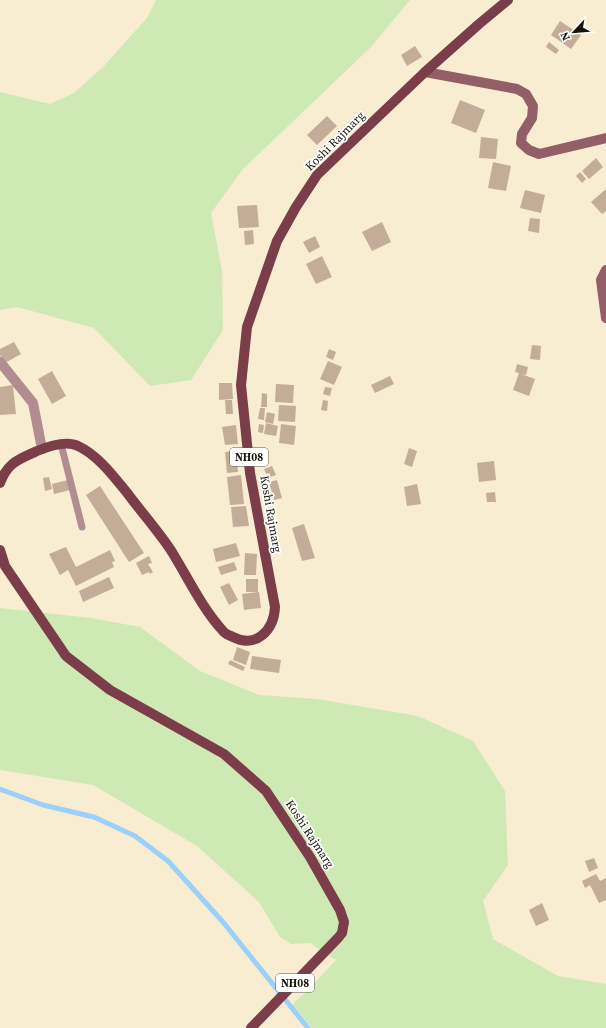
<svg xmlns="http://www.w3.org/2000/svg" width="606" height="1028" viewBox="0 0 606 1028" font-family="'Source Serif 4',serif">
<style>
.green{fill:#cfe9b5}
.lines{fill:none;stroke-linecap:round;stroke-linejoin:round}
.stream{stroke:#9ad0f9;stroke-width:5}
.building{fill:#c3ad99}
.lane{stroke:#b18d92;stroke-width:7}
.street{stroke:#b18d92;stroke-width:10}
.secondary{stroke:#925e67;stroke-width:10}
.primary{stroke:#7a3d49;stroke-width:10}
.labels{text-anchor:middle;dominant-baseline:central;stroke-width:3.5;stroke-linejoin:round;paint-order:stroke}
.shield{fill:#fff;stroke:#5d5a54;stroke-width:1}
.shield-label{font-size:11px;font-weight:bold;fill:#17130a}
.street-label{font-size:12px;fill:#17130a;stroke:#fff}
</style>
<rect width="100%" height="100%" fill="#f8ecd1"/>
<!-- green -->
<path class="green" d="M156,0H410L371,47L243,169L211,213L222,271L223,330L191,380L150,386L94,328L17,307L0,310V92L50,104L74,93L103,67L147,18Z
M0,608L91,618L140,627L200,671L259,695L317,699L418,716L473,741L505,791L508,865L483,901L493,939L558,976L606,984V1028H312L293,1005L296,1001L306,992L337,959H334L310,943L291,944L280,937L259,902L197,846L93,785L0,770Z"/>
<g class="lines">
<!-- stream -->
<path class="stream" d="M0,789L43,805L94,817L135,836L168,861L223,922L308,1028"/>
</g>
<!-- building -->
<path class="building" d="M560,21L581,35L571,49L551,35Z
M549,42L559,50L556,54L546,47Z
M415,46L422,57L407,66L401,55Z
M460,100L485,110L476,133L451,123Z
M327,116L337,126L317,145L307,135Z
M481,137L498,139L496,159L479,158Z
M596,158L603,167L589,179L582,171Z
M493,162L511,166L506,191L488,188Z
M580,172L586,179L582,183L576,176Z
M606,189V211L602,214L591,202Z
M525,190L545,195L541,213L520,208Z
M257,205L259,227L239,228L237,206Z
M530,218L540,219L539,233L528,231Z
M382,222L391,242L372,251L362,232Z
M253,230L254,244L245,245L244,231Z
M315,236L320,247L309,253L303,242Z
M322,256L332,277L316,284L306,264Z
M14,342L21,354L5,363L0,355V349Z
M532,345L541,346L540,360L530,359Z
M329,349L336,352L333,360L326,357Z
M328,361L342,367L334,385L320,379Z
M517,364L528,367L526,375L521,374L535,379L529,396L513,390L519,373L515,372Z
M52,371L66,396L52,404L38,379Z
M390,376L394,384L375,393L371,385Z
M219,383H232L233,399L219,400Z
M276,384L294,385L293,403L275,402Z
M13,385L16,414L0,415V387Z
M325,387L332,388L330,396L323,394Z
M262,393L267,394V407H261Z
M225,400H232L233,414H226Z
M323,400L328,401L327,411L321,410Z
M279,405L296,406L295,422L278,421Z
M260,408H265L264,420L258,419Z
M267,412L275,414L273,424L265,422Z
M266,423L278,426L276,436L264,434Z
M259,424L264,425L263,433L258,432Z
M281,424L296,426L294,445L279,443Z
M236,425L238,444L225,445L222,427Z
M409,448L417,451L412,467L404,464Z
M236,451L238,472L227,473L225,452Z
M494,461L496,480L479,482L477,463Z
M272,466L276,475L268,478L264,469Z
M241,475L244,504L230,505L227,477Z
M49,477L52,489L45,491L43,478Z
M68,480L70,490L54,494L52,484Z
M277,480L282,498L274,500L269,482Z
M417,484L421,504L407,506L404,487Z
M100,486L144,553L129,562L86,495Z
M495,492L496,502H487L486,493Z
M246,506L249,526L233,527L231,507Z
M304,524L315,558L302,561L292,528Z
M236,543L240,556L216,562L213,549Z
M66,547L76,567L110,550L115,561L112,562L114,567L76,586L68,570L60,575L49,554Z
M245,553L257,554L256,575H244Z
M149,556L152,563L148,564L153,572L150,574L149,572L142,575L136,563Z
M234,562L237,570L221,575L218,567Z
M109,577L114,588L83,602L79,591Z
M246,579H258V592H246Z
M229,583L238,600L229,605L220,587Z
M259,592L261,608L244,610L242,594Z
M237,647L250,652L246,665L233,660Z
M252,656L281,660L279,673L250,669Z
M230,660L245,667L243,671L228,664Z
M594,858L598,868L589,872L585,861Z
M596,874L600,881L606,878V900L599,903L590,885L585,888L582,881Z
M542,903L549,920L536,926L529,910Z"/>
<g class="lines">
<!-- lane -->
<path class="lane" d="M61,444L82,527"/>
<!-- street -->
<path class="street" d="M0,362L33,403L42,449"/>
<!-- secondary -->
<path class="secondary" d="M425,72L517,89L526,94L533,106L532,118L522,134L521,143L529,150L539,154L606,138
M606,270L601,280L606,318"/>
<!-- primary -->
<path class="primary" d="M0,483C8,462 18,460 37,451C49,446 66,440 78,446C98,455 115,478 128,494C142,513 159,532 172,552C188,578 202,608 223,631C225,634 229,635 233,637C256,649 274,630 275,607L250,473L241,385L247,327L277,241L296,207L317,175L425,72L479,24L508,0
M0,550L5,566L66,656L110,690L224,754L266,791L310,857L340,910L344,922L342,933L338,938L251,1028"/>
</g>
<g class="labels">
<!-- shield labels -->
<g class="shield">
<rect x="230" y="448" width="38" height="18" rx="3"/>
<rect x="276" y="974" width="38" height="18" rx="3"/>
</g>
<g class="shield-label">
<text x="249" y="457">NH08</text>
<text x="295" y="983">NH08</text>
</g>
<!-- street labels -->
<g class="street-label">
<text transform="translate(335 141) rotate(-45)">Koshi Rajmarg</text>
<text transform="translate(271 514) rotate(80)">Koshi Rajmarg</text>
<text transform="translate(310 834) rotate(57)">Koshi Rajmarg</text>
</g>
</g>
<!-- north arrow -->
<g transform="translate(574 32) rotate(244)" stroke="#ffffff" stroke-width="3" paint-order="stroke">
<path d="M0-3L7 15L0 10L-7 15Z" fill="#17130a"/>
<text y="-6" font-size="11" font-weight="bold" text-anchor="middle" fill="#17130a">N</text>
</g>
</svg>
